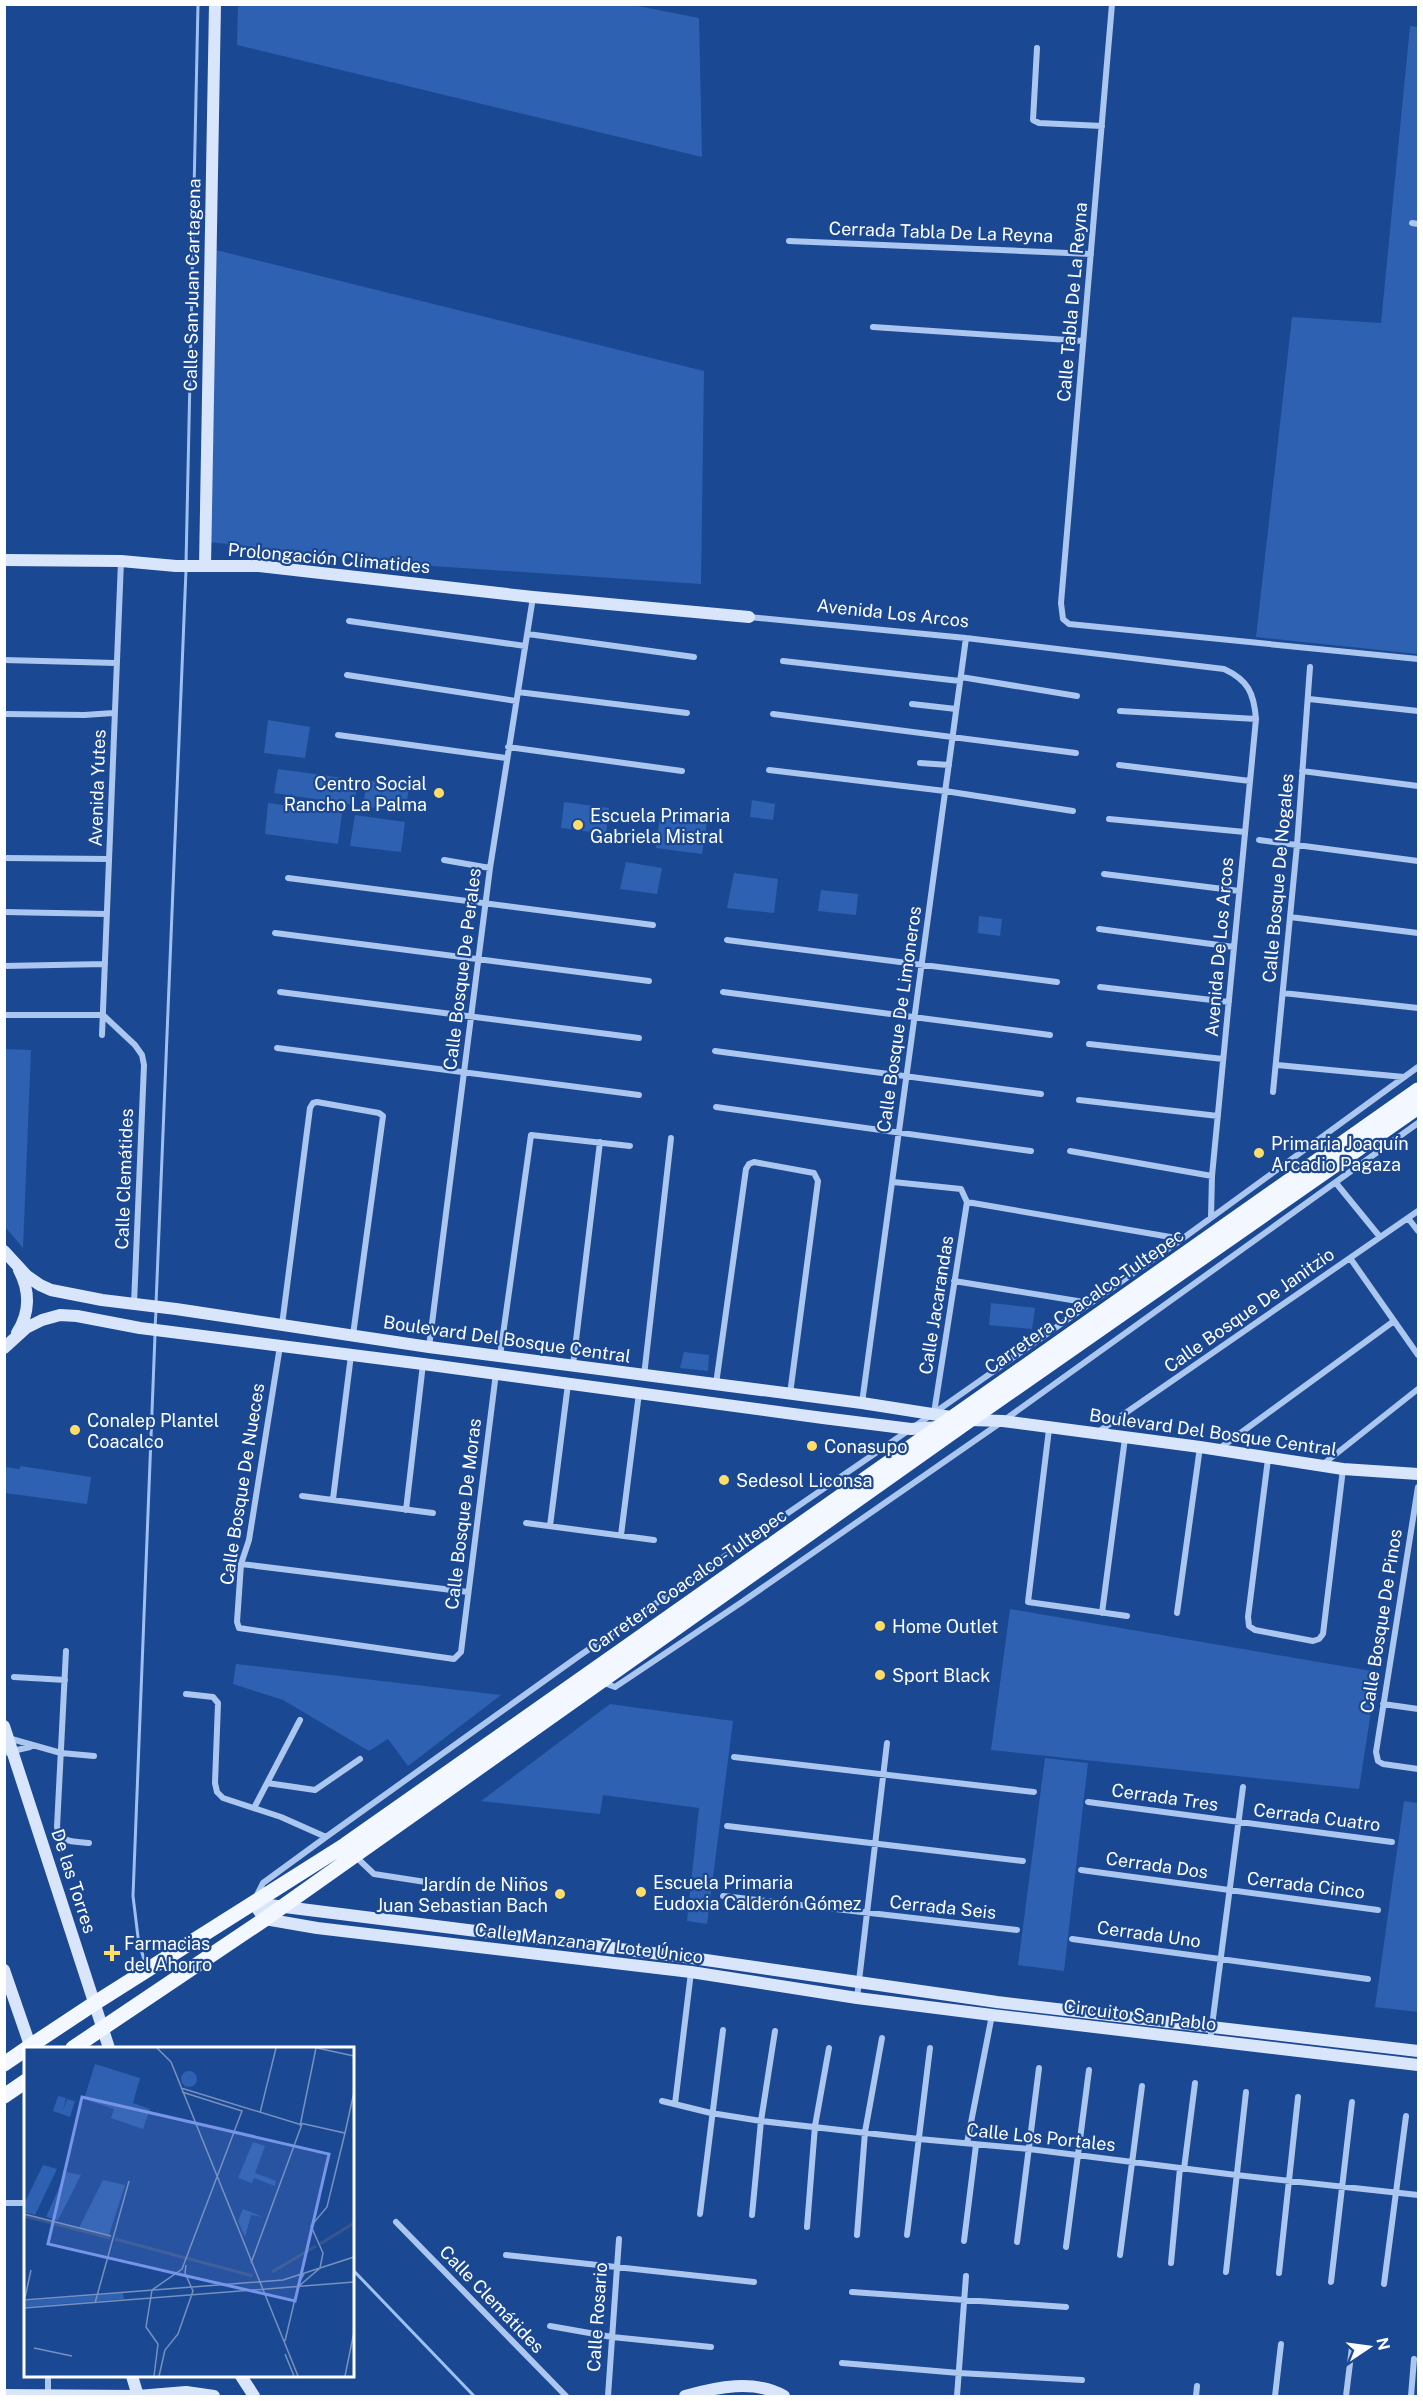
<svg xmlns="http://www.w3.org/2000/svg" width="1423" height="2401" viewBox="0 0 1423 2401" font-family="'Public Sans',sans-serif">
<style>
.green{fill:#2e61b1}
.lines{fill:none;stroke-linecap:round;stroke-linejoin:round}
.stream{stroke:#9ec0f1;stroke-width:3}
.street{stroke:#abc6ef;stroke-width:6}
.secondary{stroke:#d9e5fb;stroke-width:12}
.primary{stroke:#f3f7ff;stroke-width:15}
.poi-dot{fill:#ffdd69;stroke:#1b4893;stroke-width:2}
.labels{text-anchor:middle;dominant-baseline:central;stroke-width:4.5;stroke-linejoin:round;paint-order:stroke}
.street-label{font-size:18px;fill:#fff;stroke:#1b4893}
.poi-label{font-size:18px;fill:#fff;stroke:#1b4893;text-anchor:start}
.inset-river{fill:none;stroke:#36578e;stroke-width:3}
.inset-road{fill:none;stroke:#7691be;stroke-width:1.5}
.view{fill:#7795e8;fill-opacity:0.15;stroke:#7795e8;stroke-width:3}
.inset-edge{fill:none;stroke:#fff;stroke-width:3}
</style>
<rect width="100%" height="100%" fill="#1b4893"/>
<!-- green -->
<path class="green" d="M633,5L699,18L702,157L237,45L238,5Z
M1410,26L1418,27V654L1256,637L1292,317L1381,323Z
M216,250L704,371L701,584L402,564L209,542Z
M268,720L310,727L305,758L264,753Z
M278,769L358,780L354,805L274,793Z
M367,780L409,787L405,813L363,806Z
M752,800L775,804L773,820L750,817Z
M564,802L609,808L606,834L561,828Z
M268,803L342,813L338,844L265,834Z
M355,815L405,822L401,852L350,846Z
M660,815L707,822L702,854L656,848Z
M626,862L662,868L657,894L620,889Z
M734,873L778,879L774,913L727,908Z
M821,890L858,894L856,915L818,911Z
M979,916L1002,919L1000,936L978,933Z
M4,1049L31,1050L23,1248L5,1227Z
M991,1303L1035,1308L1032,1329L989,1325Z
M684,1352L709,1355L708,1371L680,1368Z
M20,1466L91,1477L87,1504L5,1493V1467L20,1469Z
M1010,1609L1377,1672L1359,1789L991,1750Z
M236,1664L501,1695L408,1766L388,1739L369,1751L283,1700L233,1684Z
M610,1704L733,1721L707,1924L687,1921L699,1808L603,1795L600,1814L481,1801Z
M1045,1758L1088,1763L1064,1971L1018,1965Z
M1404,1801L1418,1803V2012L1375,2007Z"/>
<g class="lines">
<!-- stream -->
<path class="stream" d="M186,564L198,4
M156,1304L186,570
M155,1328L156,1311
M144,1960L138,1937L133,1896L155,1335
M352,2269L474,2396"/>
<!-- street -->
<path class="street" d="M1112,4L1061,603L1063,619L1069,624L1418,659
M1037,48L1033,120L1039,123L1102,126
M1412,223L1418,224
M789,241L1091,254
M873,327L1083,341
M749,617L966,638L1224,669C1248,680 1254,693 1256,719L1212,1176L1211,1217
M349,621L525,646
M528,634L694,657
M4,660L116,663
M783,661L960,681
M347,675L516,701
M961,677L1077,696
M518,692L687,713
M1309,699L1418,711
M912,704L956,709
M1120,711L1256,719
M4,714L84,715L114,713
M773,714L1076,753
M338,735L506,758
M508,747L682,771
M920,763L949,765
M1119,765L1250,781
M769,770L945,791L1073,811
M1302,771L1418,786
M1109,819L1245,832
M1259,840L1418,861
M4,858L109,859
M444,860L490,868
M1104,874L1239,891
M288,878L653,925
M4,912L107,914
M1290,917L1418,933
M1099,929L1234,947
M275,933L649,981
M727,940L1057,982
M4,966L105,964
M1100,987L1229,1002
M280,992L639,1038
M723,992L1050,1035
M1283,993L1418,1008
M4,1015H103L135,1045L142,1055L144,1065L134,1304
M102,1035L121,561
M1089,1044L1223,1059
M277,1048L639,1095
M715,1051L1041,1094
M1277,1065L1404,1077
M1273,1092L1297,845L1310,667
M1079,1100L1218,1116
M716,1107L1031,1151
M1070,1151L1212,1176
M893,1182L961,1189L967,1202
M1336,1183L1380,1237
M967,1202L1182,1239
M1408,1218L1418,1231
M1350,1258L1418,1355
M954,1281L1090,1303
M282,1325L310,1108L313,1103L317,1102L379,1113L383,1116L353,1335
M280,1346L249,1540L241,1564L237,1622L239,1628L454,1659L461,1652L496,1373
M429,1347L490,868L533,597
M500,1356L531,1135L630,1146
M573,1365L600,1142
M644,1376L671,1138
M716,1384L746,1169L749,1164L754,1162L814,1173L818,1181L790,1394
M862,1403L966,638
M934,1413L967,1202
M1049,1429L1028,1602L1127,1616
M1098,1432L1418,1211
M1220,1448L1394,1321
M1268,1459L1248,1617L1249,1626L1255,1630L1313,1641L1319,1639L1323,1634L1343,1469
M1322,1465L1418,1389
M1418,1487L1376,1752L1378,1761L1383,1764L1418,1769
M302,1496L433,1513
M333,1499L351,1355
M406,1510L423,1364
M526,1523L654,1540
M550,1526L568,1384
M621,1535L639,1393
M241,1564L468,1592
M1102,1613L1125,1438
M1177,1613L1200,1447
M66,1651L57,1827C61,1844 74,1841 89,1843
M14,1677L65,1680
M602,1682L615,1687L742,1602L1003,1421L1418,1123
M186,1694L213,1697L218,1703L215,1783L217,1792L223,1798L281,1817L326,1837
M1383,1704L1418,1709
M8,1738L61,1753L94,1756
M4,1753L30,1747
M734,1757L1034,1792
M267,1783L315,1790L360,1759
M1088,1802L1392,1842
M254,1808L300,1720
M727,1826L1023,1861
M355,1856L374,1874L445,1885
M1081,1870L1378,1910
M723,1896L1017,1930
M256,1897L263,1883L326,1837L579,1656L934,1413L1182,1239L1418,1067
M1072,1939L1368,1979
M857,1998L887,1743
M1210,2041L1243,1787
M662,2101L711,2113L761,2121L919,2139L1029,2149L1236,2175L1418,2195
M675,2104L691,1972
M967,2143L992,2015
M1184,2169L1195,2083
M4,2203H26
M700,2214L723,2030
M752,2215L761,2121L775,2031
M396,2222L566,2396
M807,2227L815,2126L829,2048
M857,2235L865,2132L882,2038
M907,2235L930,2048
M964,2241L976,2145
M1017,2242L1039,2068
M1066,2247L1089,2070
M506,2255L754,2282
M1120,2255L1142,2086
M1171,2263L1180,2168
M1226,2272L1246,2092
M1279,2273L1298,2097
M1331,2282L1352,2102
M1384,2284L1406,2116
M852,2292L1066,2307
M550,2326L612,2337L711,2347
M842,2363L959,2373L1082,2380
M48,2396V2376
M608,2396L619,2239
M957,2396L966,2276
M1196,2396L1197,2386
M1275,2396L1281,2344
M1346,2396L1352,2347
M1411,2396L1414,2359"/>
<!-- secondary -->
<path class="secondary" d="M4,560L121,561L176,566H259L533,597L749,617
M205,566L215,4
M4,1251L27,1276L40,1285L51,1290L102,1300L176,1309L429,1347L862,1403L970,1420L1003,1421L1200,1447L1343,1469L1418,1474
M17,1333C30,1313 30,1291 19,1270
M4,1348L26,1328L42,1320L60,1315L77,1316L140,1328L423,1364L823,1418L911,1429L939,1427
M4,1726L109,2048
M253,1903L265,1919L317,1928L691,1972L857,1998L992,2015L1418,2065
M253,1903L692,1958L997,2002L1418,2051
M4,1970L31,2048
M132,2376L138,2396
M241,2376L254,2396
M4,2395L138,2396L186,2392L214,2396
M685,2396C717,2387 754,2379 784,2396"/>
<!-- primary -->
<path class="primary" d="M27,2048L95,2003L345,1845L1418,1090
M73,2048L265,1919L970,1420L1418,1107
M4,2064L26,2049
M4,2096L26,2081"/>
</g>
<!-- markers -->
<g class="poi-dot">
<circle cx="439" cy="793" r="6"/>
<circle cx="578" cy="825" r="6"/>
<circle cx="1259" cy="1153" r="6"/>
<circle cx="75" cy="1430" r="6"/>
<circle cx="812" cy="1446" r="6"/>
<circle cx="724" cy="1480" r="6"/>
<circle cx="880" cy="1626" r="6"/>
<circle cx="880" cy="1675" r="6"/>
<circle cx="641" cy="1892" r="6"/>
<circle cx="560" cy="1894" r="6"/>
<path d="M109 1944h6v6h6v6h-6v6h-6v-6h-6v-6h6z"/>
</g>
<g class="labels">
<!-- street labels -->
<g class="street-label">
<text transform="translate(941 232) rotate(2)">Cerrada Tabla De La Reyna</text>
<text transform="translate(192 285) rotate(-89)">Calle San Juan Cartagena</text>
<text transform="translate(1072 302) rotate(-85)">Calle Tabla De La Reyna</text>
<text transform="translate(329 558) rotate(5)">Prolongación Climatides</text>
<text transform="translate(893 613) rotate(6)">Avenida Los Arcos</text>
<text transform="translate(97 788) rotate(-88)">Avenida Yutes</text>
<text transform="translate(1278 878) rotate(-85)">Calle Bosque De Nogales</text>
<text transform="translate(1219 947) rotate(-85)">Avenida De Los Arcos</text>
<text transform="translate(462 969) rotate(-83)">Calle Bosque De Perales</text>
<text transform="translate(899 1019) rotate(-82)">Calle Bosque De Limoneros</text>
<text transform="translate(124 1179) rotate(-88)">Calle Clemátides</text>
<text transform="translate(1084 1301) rotate(-35)">Carretera Coacalco-Tultepec</text>
<text transform="translate(936 1305) rotate(-81)">Calle Jacarandas</text>
<text transform="translate(1249 1310) rotate(-35)">Calle Bosque De Janitzio</text>
<text transform="translate(507 1339) rotate(8)">Boulevard Del Bosque Central</text>
<text transform="translate(1213 1432) rotate(8)">Boulevard Del Bosque Central</text>
<text transform="translate(242 1484) rotate(-81)">Calle Bosque De Nueces</text>
<text transform="translate(463 1514) rotate(-83)">Calle Bosque De Moras</text>
<text transform="translate(687 1581) rotate(-35)">Carretera Coacalco-Tultepec</text>
<text transform="translate(1381 1621) rotate(-81)">Calle Bosque De Pinos</text>
<text transform="translate(1165 1797) rotate(8)">Cerrada Tres</text>
<text transform="translate(1317 1817) rotate(7)">Cerrada Cuatro</text>
<text transform="translate(1157 1865) rotate(8)">Cerrada Dos</text>
<text transform="translate(74 1881) rotate(72)">De las Torres</text>
<text transform="translate(1306 1885) rotate(7)">Cerrada Cinco</text>
<text transform="translate(943 1907) rotate(6)">Cerrada Seis</text>
<text transform="translate(1149 1934) rotate(8)">Cerrada Uno</text>
<text transform="translate(589 1943) rotate(7)">Calle Manzana 7 Lote Único</text>
<text transform="translate(1140 2015) rotate(7)">Circuito San Pablo</text>
<text transform="translate(1041 2137) rotate(6)">Calle Los Portales</text>
<text transform="translate(492 2299) rotate(46)">Calle Clemátides</text>
<text transform="translate(597 2317) rotate(-86)">Calle Rosario</text>
</g>
<!-- poi labels -->
<g class="poi-label">
<text x="427" y="783" text-anchor="end">Centro Social<tspan x="427" dy="21">Rancho La Palma</tspan></text>
<text x="590" y="815">Escuela Primaria<tspan x="590" dy="21">Gabriela Mistral</tspan></text>
<text x="1271" y="1143">Primaria Joaquín<tspan x="1271" dy="21">Arcadio Pagaza</tspan></text>
<text x="87" y="1420">Conalep Plantel<tspan x="87" dy="21">Coacalco</tspan></text>
<text x="824" y="1446">Conasupo</text>
<text x="736" y="1480">Sedesol Liconsa</text>
<text x="892" y="1626">Home Outlet</text>
<text x="892" y="1675">Sport Black</text>
<text x="653" y="1882">Escuela Primaria<tspan x="653" dy="21">Eudoxia Calderón Gómez</tspan></text>
<text x="548" y="1884" text-anchor="end">Jardín de Niños<tspan x="548" dy="21">Juan Sebastian Bach</tspan></text>
<text x="124" y="1943">Farmacias<tspan x="124" dy="21">del Ahorro</tspan></text>
</g>
</g>
<!-- overview -->
<g transform="translate(24 2047)">
<rect width="330" height="330" fill="#1b4893"/>
<path d="M71,17L116,31L109,56L126,62L119,82L87,71L90,62L60,52ZM157 32a8 8 0 1 1 16 0a8 8 0 1 1-16 0ZM34,49L42,51L39,63L43,52L51,54L46,70L29,64ZM229,95L241,99L231,126L252,134L251,139L230,131L228,136L214,131ZM19,118L33,122L11,168L0,165V157ZM42,125L57,128L34,173L22,170ZM79,133L101,138L85,188L55,181ZM219,162L239,170L227,168L221,190L214,174ZM99,246L100,252L0,260L2,254Z" fill="#2e61b1"/>
<path class="inset-river" d="M0,169L86,191M91,192L229,229M296,197L330,176M248,225L292,199"/>
<path class="inset-road" d="M133,1L147,15L274,329M293,1L330,9M157,41L278,78M236,66L252,1M276,76L321,86L330,45M276,79L292,1M0,167L87,189M227,216L278,77M275,239L296,221L299,206L287,179L303,160L321,86M0,253L259,233L330,210M0,255L7,223M71,256L105,134M0,261L330,235M261,294L275,235L280,227M10,301L48,309M261,307L270,329M130,329L134,297L122,280L128,243L158,222L218,64L158,45M135,329L141,303L154,287L169,244L161,226L162,218M321,329L330,285"/>
<path class="view" d="M58,50L305,107L271,254L24,197Z"/>
<rect width="330" height="330" class="inset-edge"/>
</g>
<!-- border -->
<rect width="1423" height="2401" fill="none" stroke="#ffffff" stroke-width="12"/>
<!-- north arrow -->
<g transform="translate(1369 2347) rotate(77)" stroke="#1b4893" stroke-width="4.5" paint-order="stroke">
<path d="M0-4.5L10 22L0 15L-10 22Z" fill="#ffffff"/>
<text y="-9" font-size="16" font-weight="bold" text-anchor="middle" fill="#ffffff">N</text>
</g>
</svg>
